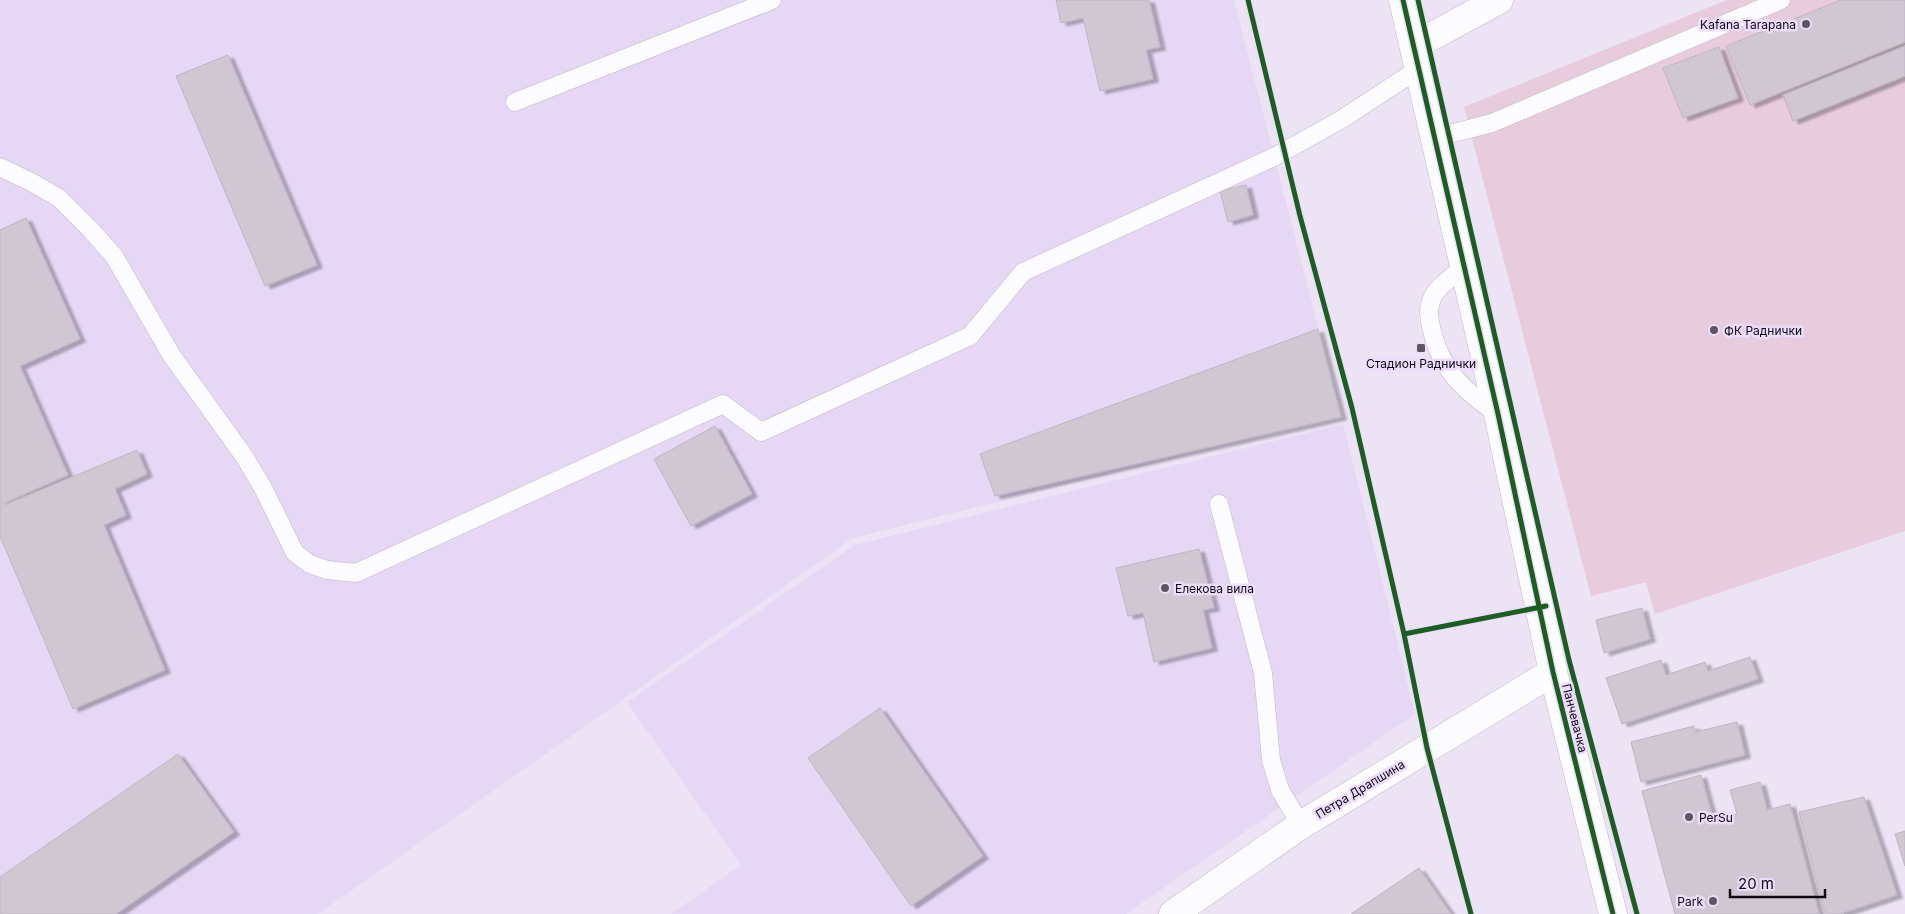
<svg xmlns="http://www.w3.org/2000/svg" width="1905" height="914" viewBox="0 0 1905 914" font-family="Inter,sans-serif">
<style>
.built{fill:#e6d7f4}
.green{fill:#e6ccdd}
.building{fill:#d0c7d3;stroke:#beb5c2;filter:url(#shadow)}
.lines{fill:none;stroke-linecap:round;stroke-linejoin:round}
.service-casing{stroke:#bfb9c6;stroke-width:19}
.minor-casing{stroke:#bfb9c6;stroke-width:29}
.tertiary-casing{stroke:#bfb9c6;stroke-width:29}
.service{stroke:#fcfbfe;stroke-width:18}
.minor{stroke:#fcfbfe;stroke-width:28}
.tertiary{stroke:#fcfbfe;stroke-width:28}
.cycleway-casing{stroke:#eddcfc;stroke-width:8}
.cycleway{stroke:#1b5e20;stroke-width:5}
.poi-dot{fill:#5c5562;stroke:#eddcfc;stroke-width:2}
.labels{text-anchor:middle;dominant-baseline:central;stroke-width:5;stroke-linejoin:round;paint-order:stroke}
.poi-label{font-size:12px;fill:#0e0913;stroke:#eddcfc;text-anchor:start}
.street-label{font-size:12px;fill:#0e0913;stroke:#eddcfc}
</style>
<defs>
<filter id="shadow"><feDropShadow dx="5.5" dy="3" stdDeviation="1" flood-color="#0004"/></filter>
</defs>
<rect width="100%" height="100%" fill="#ece3f5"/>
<!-- built -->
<path class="built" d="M0,0H1234L1341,417L853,538L318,914H0Z
M1343,424L1415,714L1126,914H671L741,865L627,702L855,545Z"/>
<!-- green -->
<path class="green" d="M1727,0H1905V531L1655,614L1646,582L1591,596L1464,107Z"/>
<!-- building -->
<path class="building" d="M1056,0H1149L1160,47L1146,50L1153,79L1100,91L1083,18L1061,23Z
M1841,0H1905V42L1750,105L1726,46Z
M1905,46V76L1793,121L1783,95Z
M1719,47L1738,98L1683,118L1663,68Z
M228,55L317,265L265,286L176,76Z
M1246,185L1253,215L1228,222L1220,191Z
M26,218L80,339L20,366L68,475L0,505V230Z
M1318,329L1341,417L995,496L980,454Z
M715,426L752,494L691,526L654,459Z
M137,450L147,474L115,489L126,515L104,525L165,670L73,709L0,536V507Z
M1199,549L1214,608L1203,610L1212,648L1154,662L1143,613L1128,616L1116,568Z
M1642,608L1650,639L1604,653L1596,620Z
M1750,657L1758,679L1622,724L1606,678L1661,660L1666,675L1705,662L1708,671Z
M880,708L983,856L911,906L808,758Z
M1737,722L1745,755L1641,782L1631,742L1694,726L1695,732Z
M178,754L234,832L116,914H0V877Z
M1701,775L1713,819L1737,814L1730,790L1760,782L1767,810L1790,804L1819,914H1675L1642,791Z
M1864,797L1897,895L1840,914H1825L1799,812Z
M1905,831V866L1895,834Z
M1419,868L1451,914H1351Z"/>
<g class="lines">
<defs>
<path id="service" d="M515,102L772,0
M1434,138L1492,123L1781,0
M0,167L33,183L59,198L90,229L114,256L172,356L244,456L263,488L295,553L310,564L327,570L356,573L723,404L761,432L970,336L1023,272L1274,157L1342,119L1420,68
M1463,268C1452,277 1436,287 1431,301C1427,312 1430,321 1432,331C1441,370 1466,393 1498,414
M1219,504L1263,673L1271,760L1280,790L1301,825"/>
<path id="minor" d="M1414,46L1499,0
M1173,914L1301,825L1553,672"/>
<path id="tertiary" d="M1403,0L1498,414L1553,672L1613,914"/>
</defs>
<!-- service casing -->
<use href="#service" class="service-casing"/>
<!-- minor casing -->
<use href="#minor" class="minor-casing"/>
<!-- tertiary casing -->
<use href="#tertiary" class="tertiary-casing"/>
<!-- service -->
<use href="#service" class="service"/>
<!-- minor -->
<use href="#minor" class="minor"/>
<!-- tertiary -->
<use href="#tertiary" class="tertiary"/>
<defs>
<path id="cycleway" d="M1248,0L1300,216L1352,408L1404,634L1427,748L1471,914
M1403,0L1498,414L1553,672L1613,914
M1418,0L1569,660L1637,914
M1404,634L1546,606"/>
</defs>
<!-- cycleway casing -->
<use href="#cycleway" class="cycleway-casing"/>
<!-- cycleway -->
<use href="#cycleway" class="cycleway"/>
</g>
<!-- markers -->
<g class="poi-dot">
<circle cx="1806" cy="24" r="5"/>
<circle cx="1714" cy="330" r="5"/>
<rect x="1416" y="343" width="10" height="10" rx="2.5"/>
<circle cx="1165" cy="588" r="5"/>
<circle cx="1689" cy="817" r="5"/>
<circle cx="1713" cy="901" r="5"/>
</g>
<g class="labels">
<!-- poi labels -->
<g class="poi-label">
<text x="1796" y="24" text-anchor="end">Kafana Tarapana</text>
<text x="1724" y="330">ФК Раднички</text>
<text x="1421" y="363" text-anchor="middle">Стадион Раднички</text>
<text x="1175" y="588">Елекова вила</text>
<text x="1699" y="817">PerSu</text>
<text x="1703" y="901" text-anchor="end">Park</text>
</g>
<!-- street labels -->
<g class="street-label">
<text transform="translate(1575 718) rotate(76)">Панчевачка</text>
<text transform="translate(1360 789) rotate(-31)">Петра Драпшина</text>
</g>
</g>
<!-- scale -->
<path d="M1730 889v8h95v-8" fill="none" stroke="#0e0913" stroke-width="2.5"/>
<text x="1738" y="889" font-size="15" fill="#0e0913" stroke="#eddcfc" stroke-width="4" paint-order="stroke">20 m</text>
</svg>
